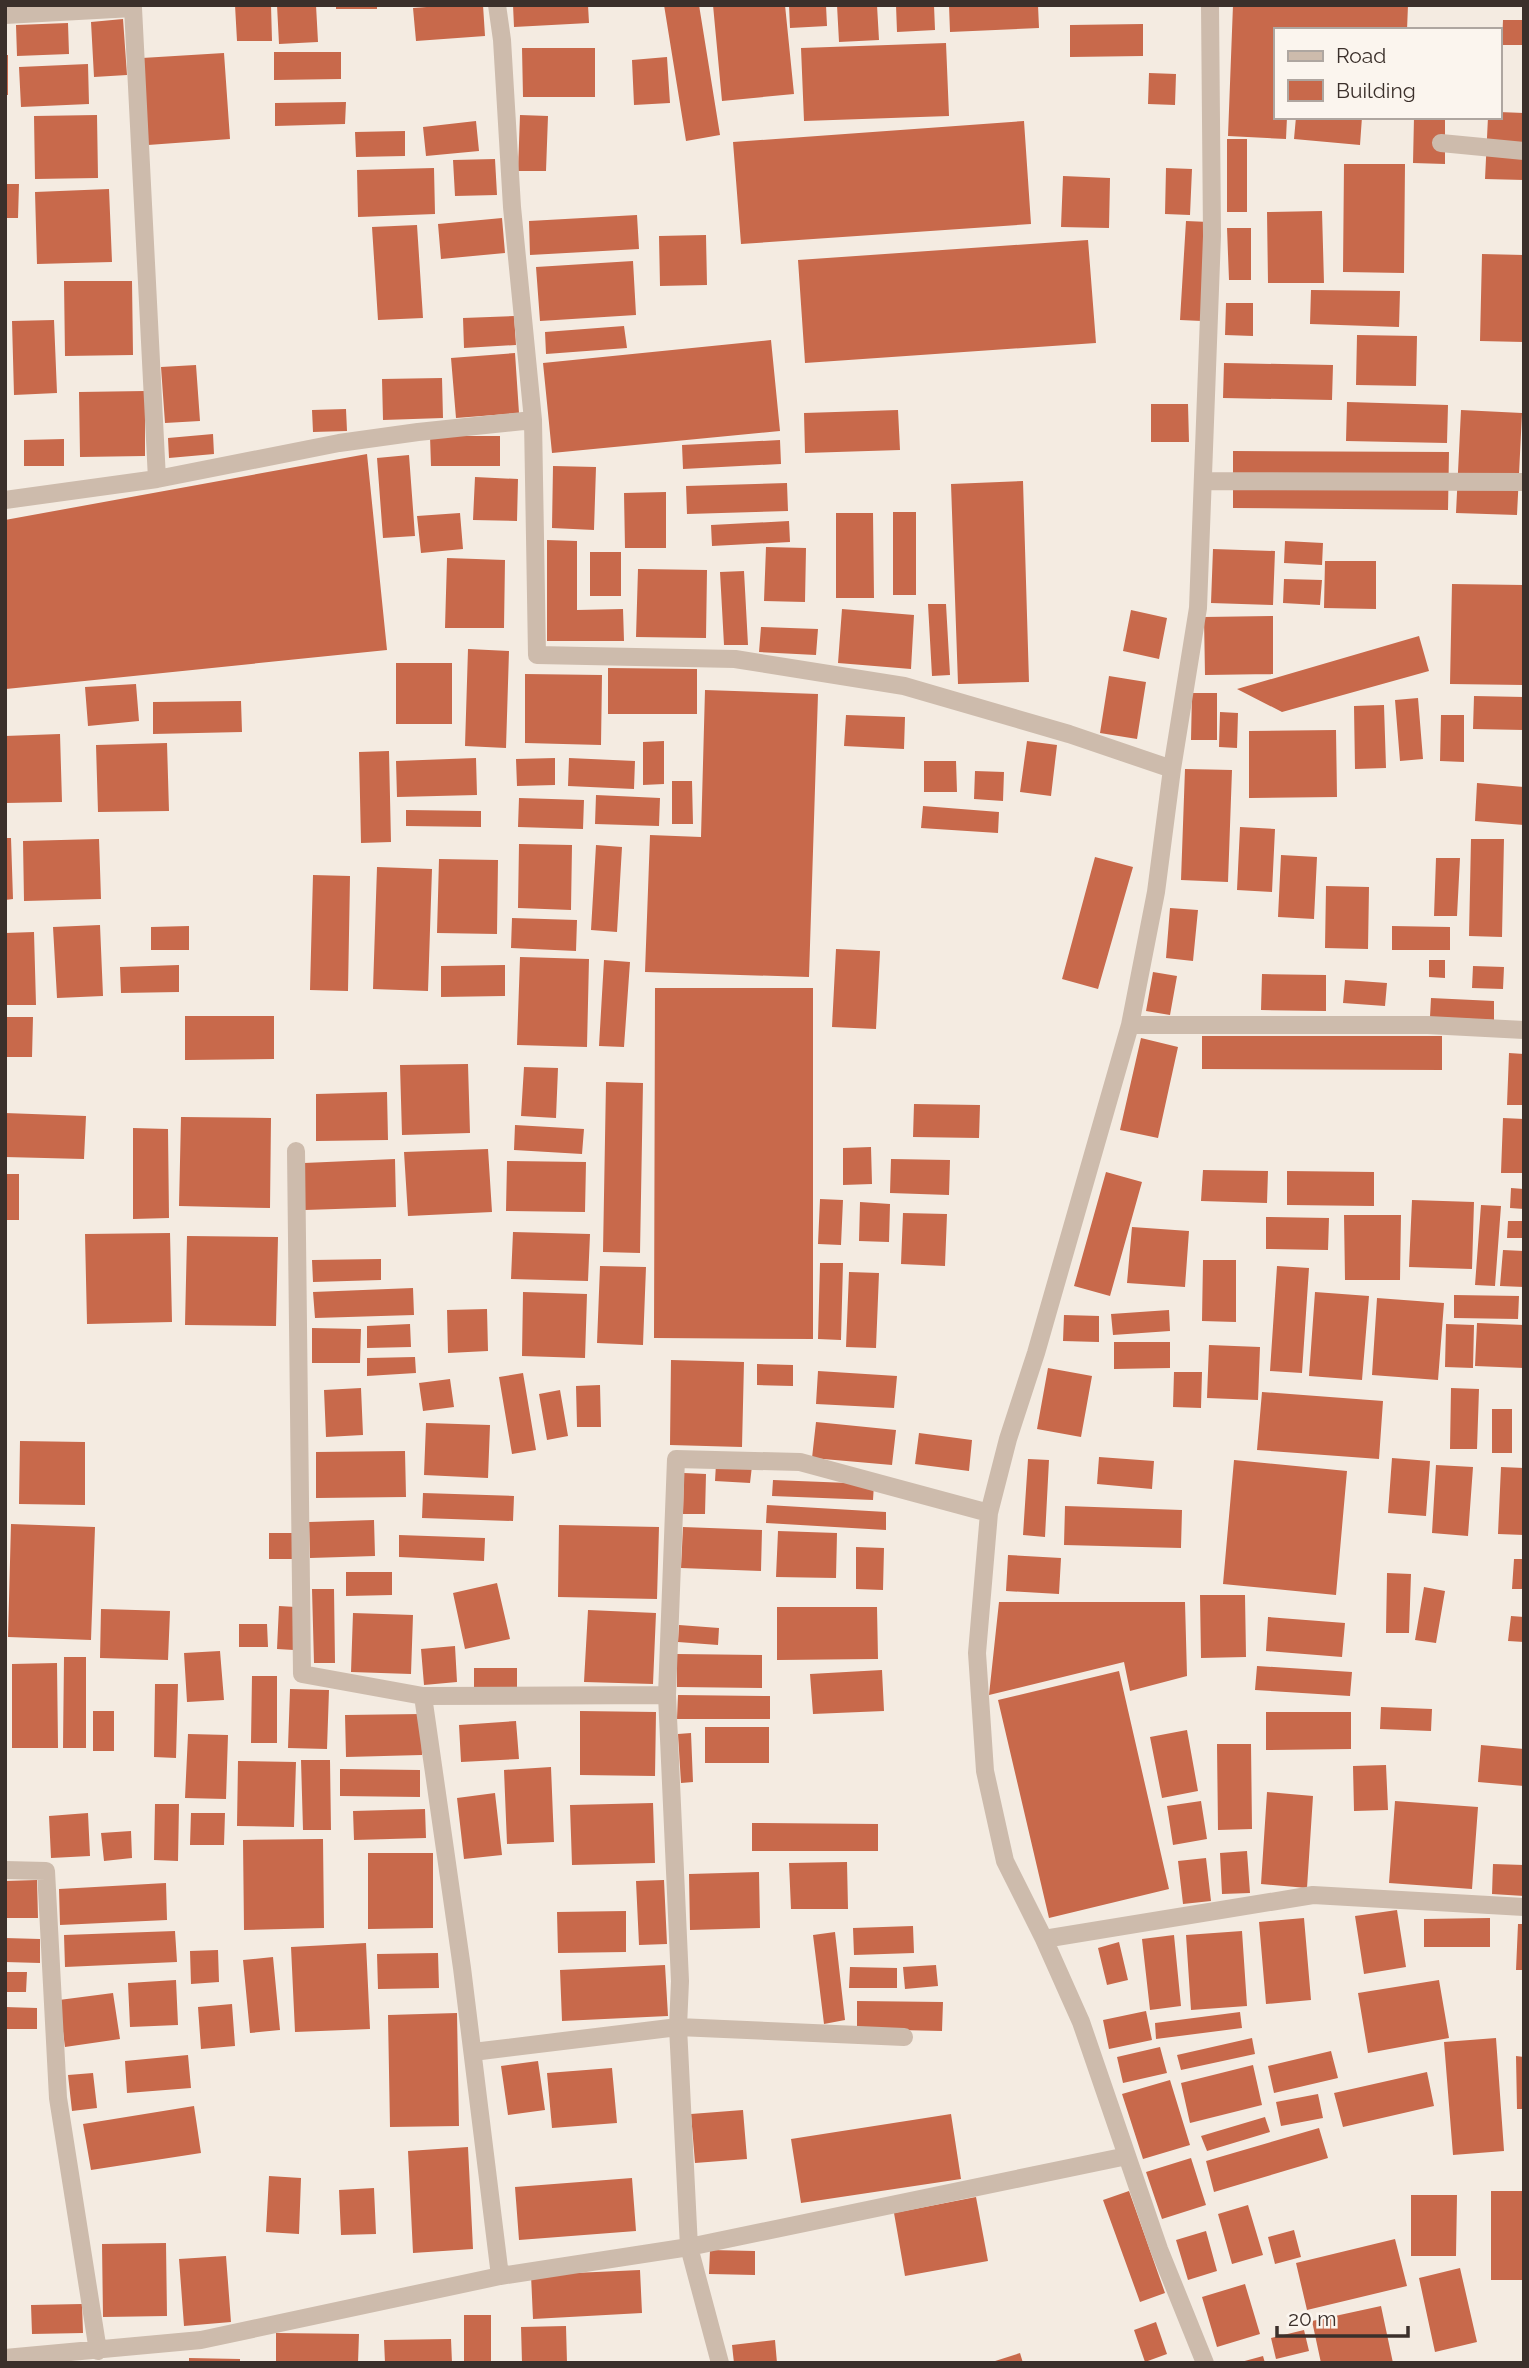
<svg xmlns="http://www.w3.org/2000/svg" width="1529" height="2368" viewBox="0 0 1529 2368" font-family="Raleway,sans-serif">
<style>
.building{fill:#c8694b}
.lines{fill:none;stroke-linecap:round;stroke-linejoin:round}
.street{stroke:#cdbbac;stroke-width:18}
</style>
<rect width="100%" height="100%" fill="#f4ebe1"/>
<!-- building -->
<path class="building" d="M235,5H271L272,41H237Z
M277,5H316L318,42L279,44Z
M336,5H377V9H336Z
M454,5H483L485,36L416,41L413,8Z
M513,5H588L589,23L514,27Z
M664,5H699L720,135L686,141Z
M713,5H785L794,94L722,101Z
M789,5H826L827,26L790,28Z
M837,5H877L879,40L839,42Z
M896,5H934L935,30L897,32Z
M949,5H1038L1039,28L950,32Z
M1233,5H1408L1407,30H1275V117H1287L1286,139L1228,136Z
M123,19L127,75L94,77L91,22Z
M1503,20H1524V45H1502Z
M68,23L69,54L17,56L16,25Z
M1143,24V56L1070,57V25Z
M946,43L949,116L804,121L801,48Z
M522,48H595V97H523Z
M274,52H341V79L274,80Z
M224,53L230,139L148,145L142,58Z
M5,55H8V95H5Z
M667,57L670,103L634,105L632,60Z
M88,64L89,104L21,107L19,67Z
M1149,73L1176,74L1175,105L1148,104Z
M346,102L345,124L275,126V103Z
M1499,112L1524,113V180L1485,179L1488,117H1499Z
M97,115L98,178L35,179L34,116Z
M520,115L548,116L546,171H518Z
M1296,117H1362L1360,145L1294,139Z
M1414,117H1445V164L1413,163Z
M476,121L479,151L426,156L423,127Z
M1024,121L1031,224L741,244L733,142Z
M405,131V156L356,157L355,132Z
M1227,139H1247V212H1227Z
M495,159L497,195L455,196L453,160Z
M1344,164H1405L1404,273L1343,272Z
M434,168L435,214L358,217L357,170Z
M1166,168L1192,169L1190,215L1165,214Z
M1063,176L1110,178L1109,228L1061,227Z
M5,184H19L18,218H5Z
M109,189L112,262L37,264L35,192Z
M1322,211L1324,283H1268L1267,212Z
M637,215L639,249L530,255L529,221Z
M502,218L505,253L441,259L438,224Z
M1186,221L1209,222L1202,321L1180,320Z
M417,225L423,318L378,320L372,227Z
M1227,228H1251V280H1229Z
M706,235L707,285L660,286L659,236Z
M1088,240L1096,343L805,363L798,260Z
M1482,254L1524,255V342L1480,341Z
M633,261L636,315L540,321L536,267Z
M64,281H132L133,355L65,356Z
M1311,290L1400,291L1399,327L1310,324Z
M1226,303H1253V336L1225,335Z
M514,316L516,345L464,348L463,318Z
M54,320L57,393L14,395L12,321Z
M624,326L627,348L546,354L545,332Z
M1357,335L1417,336L1416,386L1356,385Z
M771,340L780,431L552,453L543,363Z
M515,353L519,413L456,418L451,358Z
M1224,363L1333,365L1332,400L1223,398Z
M196,365L200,421L165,423L161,367Z
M442,378L443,418L383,420L382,379Z
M145,391V456L80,457L79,392Z
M1347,402L1448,405L1447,443L1346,441Z
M1151,404H1188L1189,442H1151Z
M346,409L347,431L313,432L312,410Z
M898,410L900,450L805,453L804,413Z
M1461,410L1522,413L1517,515L1456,513Z
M213,434L214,454L169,458L168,438Z
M430,436H500V466H431Z
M64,439V466H24V440Z
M780,440L781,464L683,469L682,445Z
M1233,451L1449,452L1448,510L1233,508Z
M367,454L387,650L6,689L5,520Z
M409,455L415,536L383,538L377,458Z
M553,466L596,467L594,530L552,528Z
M475,477L518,479L517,521L473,520Z
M1023,481L1029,682L958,684L951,484Z
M787,483L788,511L687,514L686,486Z
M666,492V548H625L624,493Z
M893,512H916V595H893Z
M460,513L463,549L421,553L417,516Z
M836,513H873L874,598H836Z
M789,521L790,542L712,546L711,525Z
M547,540L577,541V610L623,609L624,641H547Z
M1285,541L1323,543L1322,565L1284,563Z
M766,547L806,548L805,602L764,601Z
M1213,549L1275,551L1273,605L1211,603Z
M590,552H621V596H590Z
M447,558L505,560L504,628H445Z
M1325,561H1376V609L1324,608Z
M638,569L707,570L706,638L636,637Z
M744,571L748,645H724L720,572Z
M1284,579L1322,580L1320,605L1283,603Z
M1452,584L1524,585V685L1450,684Z
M928,604H946L950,675L932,676Z
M842,609L914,615L911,669L838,663Z
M1131,610L1167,618L1159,659L1123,651Z
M1273,616V674L1205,675L1204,617Z
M761,627L818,629L816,655L759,652Z
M1419,636L1429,671L1282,712L1237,689Z
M468,649L509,651L506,748L465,746Z
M396,663H452V724H396Z
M608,668L697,669V714H608Z
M525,674L602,675L601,745L525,743Z
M1109,676L1146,682L1137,739L1100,733Z
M136,684L139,721L88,726L85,687Z
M705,690L818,694L809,977L645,972L650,835L701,837Z
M1192,693H1217V740H1191Z
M1474,696L1524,697V730L1473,729Z
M1418,698L1423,759L1400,761L1395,700Z
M241,701L242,732L153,734V702Z
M1384,705L1386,768L1355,769L1354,706Z
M1220,712L1238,713L1237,748L1219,747Z
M846,715L905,717L904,749L844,746Z
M1441,715H1464V762L1440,761Z
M1336,730L1337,797L1249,798V731Z
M60,734L62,802L5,803V736Z
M664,741V784L643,785V742Z
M1027,741L1057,745L1051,796L1020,792Z
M167,743L169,811L98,812L96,745Z
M389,751L391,842L361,843L359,752Z
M476,758L477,795L397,797L396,761Z
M555,758V785L517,786L516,759Z
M569,758L635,761L634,789L568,786Z
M924,761H956L957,792H924Z
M1185,769L1232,770L1228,882L1181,880Z
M975,771L1004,772L1003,801L974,799Z
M672,781H692L693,824H672Z
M1477,783L1524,787V825L1475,821Z
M596,795L660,798L659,826L595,824Z
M519,798L584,800L583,829L518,827Z
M923,806L999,812L998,833L921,828Z
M406,810L481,811V827L406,826Z
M1240,827L1275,829L1272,892L1237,890Z
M5,838H11L13,899L5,900Z
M99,839L101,899L24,901L23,841Z
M1471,839H1504L1502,937L1469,936Z
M519,844L572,845L571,910L518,908Z
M596,845L622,847L617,932L591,930Z
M1281,855L1317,857L1314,919L1278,917Z
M1095,857L1133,867L1098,989L1062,979Z
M1436,858H1460L1457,916H1434Z
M439,859L498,860L497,934L437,933Z
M377,867L432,869L428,991L373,989Z
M313,875L350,876L348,991L310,990Z
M1326,886L1369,887L1368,949L1325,948Z
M1170,908L1198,910L1193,961L1166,958Z
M512,918L577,920L576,951L511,948Z
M100,925L103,996L57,998L53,927Z
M189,926V950H151V927Z
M1392,926L1450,927V950H1392Z
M34,932L36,1005H5V933Z
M836,949L880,951L876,1029L832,1027Z
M520,957L589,959L587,1047L517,1045Z
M604,960L630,962L624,1047L599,1046Z
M1429,960H1445V978L1429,977Z
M179,965V992L121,993L120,967Z
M505,965V996L441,997V966Z
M1473,966L1504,967L1503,989L1472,988Z
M1153,972L1177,976L1170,1015L1146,1011Z
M1262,974L1326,975V1011L1261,1010Z
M1345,980L1387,983L1385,1006L1343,1003Z
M655,988H813V1339L654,1338Z
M1431,998L1494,1001V1020L1430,1017Z
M185,1016H274V1059L185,1060Z
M5,1017H33L32,1057H5Z
M1202,1036H1442V1070L1202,1069Z
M1141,1038L1178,1047L1158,1138L1120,1130Z
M1509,1053L1524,1054V1105H1507Z
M468,1064L470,1133L402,1135L400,1065Z
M524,1067L558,1068L556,1118L521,1116Z
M606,1082L643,1083L640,1253L603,1252Z
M387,1092L388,1140L316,1141V1094Z
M914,1104L980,1105L979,1138L913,1137Z
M5,1113L86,1116L84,1159L5,1157Z
M181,1117L271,1118L270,1208L179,1206Z
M1503,1118L1524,1119V1173H1501Z
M515,1125L584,1129L582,1154L514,1150Z
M133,1128L168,1129L169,1218L133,1219Z
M871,1147L872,1184L843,1185V1148Z
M488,1149L492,1212L408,1216L404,1152Z
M395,1159L396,1207L305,1210L304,1163Z
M891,1159L950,1160L949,1195L890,1193Z
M507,1161L586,1162L585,1212L506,1211Z
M1203,1170L1268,1171L1267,1203L1201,1201Z
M1287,1171L1374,1172V1206L1287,1205Z
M1106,1172L1142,1182L1110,1296L1074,1286Z
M5,1174H19V1220H5Z
M1511,1188L1524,1189V1209L1510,1208Z
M820,1199L843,1200L841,1245L818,1244Z
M1412,1200L1474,1202L1472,1269L1409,1267Z
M860,1202L890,1204L889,1242L859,1241Z
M1481,1205L1501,1206L1495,1286L1475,1285Z
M903,1213L947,1214L945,1266L901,1264Z
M1344,1215H1401L1400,1280H1345Z
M1266,1217L1329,1218L1328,1250L1266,1249Z
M1508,1221H1524V1238H1507Z
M1132,1227L1189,1231L1185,1287L1127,1283Z
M513,1232L590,1234L588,1281L511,1279Z
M170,1233L172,1322L87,1324L85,1234Z
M187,1236L278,1237L276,1326L185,1325Z
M1503,1250L1524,1251V1287L1500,1286Z
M381,1259V1280L313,1282L312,1260Z
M1203,1260H1236V1322L1202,1321Z
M820,1263H843L841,1340L818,1339Z
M600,1266L646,1267L643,1345L597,1343Z
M1277,1266L1309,1268L1302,1373L1270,1371Z
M849,1272L879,1273L876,1348L846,1347Z
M413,1288L414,1315L315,1318L313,1292Z
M523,1292L587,1294L585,1358L522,1356Z
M1315,1292L1369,1296L1362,1380L1309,1376Z
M1454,1295L1519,1296L1518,1319L1454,1318Z
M1377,1298L1444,1303L1438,1380L1372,1375Z
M487,1309L488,1351L448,1353L447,1310Z
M1169,1310L1170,1331L1113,1335L1111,1314Z
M1064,1315L1099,1316V1342L1063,1341Z
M1477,1323L1524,1325V1368L1475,1366Z
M410,1324L411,1347L367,1348V1326Z
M1446,1324L1474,1325L1473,1368L1445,1367Z
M312,1328L361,1329L360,1363H312Z
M1114,1342H1170V1368L1114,1369Z
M1209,1345L1260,1347L1258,1400L1207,1398Z
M415,1357L416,1373L367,1376V1358Z
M671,1360L744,1362L742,1447L670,1445Z
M757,1364L793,1365V1386L757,1385Z
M1048,1368L1092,1376L1081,1437L1037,1429Z
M818,1371L897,1376L894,1408L816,1404Z
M1174,1372H1202L1201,1408L1173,1407Z
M523,1373L536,1450L512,1454L499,1377Z
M450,1379L454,1407L423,1411L419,1383Z
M600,1385L601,1427H577L576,1386Z
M361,1388L363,1435L326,1437L324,1390Z
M1451,1388L1479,1389L1477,1449H1450Z
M560,1390L568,1436L547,1440L539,1394Z
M1262,1392L1383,1401L1379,1459L1257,1450Z
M1492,1409H1512V1453H1492Z
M816,1422L896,1430L892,1465L812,1458Z
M426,1423L490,1425L488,1478L424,1475Z
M919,1433L972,1440L969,1471L915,1464Z
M20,1441L85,1442V1505L19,1504Z
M405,1451L406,1497L316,1498V1452Z
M1099,1457L1154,1461L1152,1489L1097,1484Z
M1392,1458L1430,1461L1426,1516L1388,1513Z
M1028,1459L1049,1460L1045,1537L1023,1535Z
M1234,1460L1347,1471L1336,1595L1223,1584Z
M716,1464L752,1466L750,1483L715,1481Z
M1436,1465L1473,1467L1468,1536L1432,1533Z
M1501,1467L1524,1468V1535L1498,1534Z
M684,1473L706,1474L705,1514H683Z
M773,1480L874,1484L873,1500L772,1496Z
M423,1493L514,1496L513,1521L422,1518Z
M767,1505L886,1512V1530L766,1523Z
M1065,1506L1182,1510L1181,1548L1064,1545Z
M374,1520L375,1556L310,1558L309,1522Z
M11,1524L95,1527L91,1640L8,1637Z
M559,1525L659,1527L657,1599L558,1597Z
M683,1527L762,1530L761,1571L681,1568Z
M778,1531L837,1533L836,1578L776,1577Z
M269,1533H295V1559H269Z
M399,1535L485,1538L484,1561L399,1557Z
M856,1547L884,1548L883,1590L856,1589Z
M1008,1555L1061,1558L1059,1594L1006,1591Z
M1514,1559H1524V1589H1512Z
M346,1572H392V1595L346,1596Z
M1387,1573L1411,1574L1409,1633H1386Z
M497,1583L510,1639L465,1649L453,1593Z
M1424,1587L1445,1591L1436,1643L1415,1640Z
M312,1589H334L335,1663H314Z
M1200,1595H1245L1246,1657L1201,1658Z
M999,1602H1185L1187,1676L1130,1691L1124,1662L989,1695Z
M279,1606L296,1607L294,1650L277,1649Z
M777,1607H877L878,1659L777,1660Z
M101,1609L170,1611L168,1660L100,1658Z
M588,1610L656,1613L653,1684L584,1682Z
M353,1613L413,1615L411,1674L351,1672Z
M1511,1616L1524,1617V1642L1508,1641Z
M1268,1617L1345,1623L1342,1657L1266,1651Z
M239,1624H267L268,1647H239Z
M679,1625L719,1628L718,1645L678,1642Z
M455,1646L457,1682L424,1685L421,1649Z
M220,1651L224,1700L187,1702L184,1653Z
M677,1654L762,1655V1688L677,1687Z
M64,1657H86V1748H63Z
M57,1663L58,1748H12V1664Z
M1257,1666L1352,1672L1350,1696L1255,1690Z
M474,1668H517V1687H474Z
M882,1670L884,1711L813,1714L810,1674Z
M1119,1671L1169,1889L1049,1918L998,1700Z
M252,1676H277V1743H251Z
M155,1684H178L176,1758L154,1757Z
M290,1689L329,1690L327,1749L288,1748Z
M678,1695L770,1696V1719H677Z
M1381,1707L1432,1709L1431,1731L1380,1729Z
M93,1711H114V1751H93Z
M580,1711L656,1712L655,1776L580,1775Z
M1266,1712H1351V1749L1266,1750Z
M421,1714L422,1755L346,1757L345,1715Z
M516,1721L519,1759L461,1762L459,1725Z
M705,1727H769V1763H705Z
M1187,1730L1198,1791L1162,1798L1150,1737Z
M691,1733L693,1782L681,1783L678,1734Z
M188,1734L228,1735L226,1799L185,1798Z
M1217,1744H1251L1252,1829L1218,1830Z
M1481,1745L1524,1749V1786L1478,1782Z
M301,1760H330L331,1830H303Z
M238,1761L296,1762L294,1827L237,1826Z
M1386,1765L1388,1810L1354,1811L1353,1766Z
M551,1767L554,1842L507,1844L504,1770Z
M340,1769L420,1770V1797L340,1796Z
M1267,1792L1313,1796L1307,1888L1261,1884Z
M495,1793L502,1855L464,1859L457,1798Z
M1201,1801L1207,1839L1173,1845L1167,1806Z
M1395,1801L1478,1807L1472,1889L1389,1883Z
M653,1803L655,1863L572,1865L570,1805Z
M155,1804H179L178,1861L154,1860Z
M425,1809L426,1838L354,1840L353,1811Z
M88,1813L90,1856L51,1858L49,1816Z
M191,1813H225L224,1845H190Z
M752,1823L878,1824V1851H752Z
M131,1831L132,1858L104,1861L101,1833Z
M323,1839L324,1928L244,1930L243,1840Z
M1247,1851L1250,1893L1222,1894L1220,1853Z
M368,1853H433V1928L368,1929Z
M1206,1858L1211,1901L1183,1904L1178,1861Z
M847,1862L848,1909H791L789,1863Z
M1493,1864L1524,1865V1896L1492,1894Z
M759,1872L760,1928L690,1930L689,1874Z
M37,1880L38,1918H5V1881Z
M664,1880L667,1944L639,1945L636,1881Z
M166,1883L167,1920L60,1925L59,1889Z
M1397,1910L1406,1967L1364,1974L1355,1916Z
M626,1911V1952L558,1953L557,1912Z
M1304,1918L1311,2000L1266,2004L1259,1922Z
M1490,1918V1947H1424V1919Z
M1518,1924H1524V1970H1516Z
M913,1926L914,1953L854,1955L853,1928Z
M175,1931L177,1962L65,1967L64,1935Z
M1242,1931L1247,2006L1191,2010L1186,1935Z
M835,1932L845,2020L824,2024L813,1935Z
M1174,1935L1181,2006L1150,2010L1142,1939Z
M5,1938L40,1939V1963L5,1962Z
M1119,1942L1128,1980L1107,1985L1098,1948Z
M366,1943L370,2029L295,2032L291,1947Z
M218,1950L219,1982L191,1984L190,1951Z
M438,1953L439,1988L378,1989L377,1954Z
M273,1957L280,2030L250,2033L243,1960Z
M665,1965L668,2016L562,2021L560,1970Z
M936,1965L938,1986L905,1989L903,1967Z
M850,1967L897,1968V1988H849Z
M5,1972H27L26,1992H5Z
M176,1980L178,2025L130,2027L128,1983Z
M1439,1980L1449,2038L1368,2053L1358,1993Z
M113,1993L120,2039L65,2047L59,2000Z
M857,2001L943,2002L942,2031L857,2029Z
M232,2004L235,2046L201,2049L198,2007Z
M5,2007L37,2008V2029H5Z
M1146,2011L1152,2040L1109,2049L1103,2020Z
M1240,2012L1242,2028L1156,2039L1155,2023Z
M457,2013L459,2126L390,2127L388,2015Z
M1252,2038L1255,2054L1181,2070L1177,2055Z
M1496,2038L1504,2151L1453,2155L1444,2042Z
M1160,2047L1167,2073L1123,2083L1117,2057Z
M1331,2051L1338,2078L1274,2093L1268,2066Z
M188,2055L191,2088L127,2093L125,2061Z
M1516,2056L1524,2057V2109H1517Z
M538,2061L545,2110L508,2115L501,2066Z
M1253,2065L1262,2105L1190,2123L1181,2083Z
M612,2068L617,2123L552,2128L547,2073Z
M1427,2072L1434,2106L1343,2127L1334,2093Z
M93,2073L97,2108L72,2111L68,2075Z
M1170,2080L1190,2145L1143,2159L1122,2094Z
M1318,2094L1323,2118L1281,2126L1276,2102Z
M194,2106L201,2153L91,2170L83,2124Z
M743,2110L747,2159L695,2163L691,2114Z
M951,2114L961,2179L801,2203L791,2139Z
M1265,2117L1270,2132L1207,2151L1201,2136Z
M1319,2128L1328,2158L1214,2192L1206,2161Z
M468,2147L473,2249L413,2253L408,2151Z
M1191,2158L1206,2205L1162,2219L1146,2172Z
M269,2176L301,2178L299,2234L266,2232Z
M632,2178L636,2231L519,2240L515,2187Z
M374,2188L376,2234L341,2235L339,2190Z
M1129,2191L1165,2293L1140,2302L1103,2200Z
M1491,2191H1524V2280H1491Z
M1411,2195H1457L1456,2256H1411Z
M976,2197L988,2261L905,2276L894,2213Z
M1248,2205L1263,2255L1232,2264L1218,2214Z
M1294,2230L1301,2257L1275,2264L1268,2237Z
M1206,2231L1217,2271L1188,2280L1176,2240Z
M1395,2239L1407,2286L1307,2310L1296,2263Z
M166,2243L167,2316L103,2317L102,2244Z
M710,2250L755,2251V2275L709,2274Z
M226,2256L231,2322L184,2326L179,2259Z
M1460,2268L1477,2342L1435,2352L1419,2278Z
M640,2270L642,2313L533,2319L531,2275Z
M1245,2284L1260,2334L1217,2347L1202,2297Z
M82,2304L83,2333L32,2334L31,2305Z
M1381,2306L1393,2363H1321L1312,2321Z
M464,2315H491V2363H464Z
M1156,2322L1167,2354L1145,2362L1134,2330Z
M566,2326L567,2363H522L521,2327Z
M1304,2330L1309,2351L1276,2359L1271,2338Z
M276,2333L359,2334L358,2363H276Z
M451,2339L452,2363H385L384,2340Z
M775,2340L777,2363H734L732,2345Z
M1020,2353L1023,2363H992V2362Z
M1263,2356L1265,2363H1241V2362Z
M189,2358L240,2359V2363H189Z"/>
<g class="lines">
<!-- street -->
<path class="street" d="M497,5L502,40L512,207L533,420
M5,15L133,8L157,479
M1441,143L1524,151
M1203,481L1524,482
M5,500L157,479L339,443L418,432L533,420L537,655L735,659L904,686L1069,734L1172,769
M1130,1025H1428L1524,1030
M296,1151L302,1674L423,1696L667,1695
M423,1696L462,1968L500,2276
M5,1870L46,1871L58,2098L98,2351
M1044,1939L1313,1895L1524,1907
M473,2052L678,2027L904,2037
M5,2358L201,2340L500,2276L689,2247L1127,2156
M720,2363L689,2247L678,2027L680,1981L667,1695L676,1459L800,1462L989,1513
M1205,2363L1159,2249L1081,2022L1044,1939L1005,1861L985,1771L977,1653L989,1513L1008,1439L1036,1353L1130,1025L1156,892L1172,769L1198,608L1212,236L1210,5"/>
</g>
<!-- border -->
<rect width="1529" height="2368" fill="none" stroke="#3b302b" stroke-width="14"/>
<!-- legend -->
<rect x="1274" y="28" width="228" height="91" fill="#fbf5ee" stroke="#aea6a0" stroke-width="2"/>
<rect x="1288" y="51" width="35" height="10" fill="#cdbbac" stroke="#aea6a0" stroke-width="2"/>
<text x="1336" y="63" font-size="21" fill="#3b302b">Road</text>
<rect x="1288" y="80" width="35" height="21" fill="#c8694b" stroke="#aea6a0" stroke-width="2"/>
<text x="1336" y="98" font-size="21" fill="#3b302b">Building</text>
<!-- scale -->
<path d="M1277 2326v10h131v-10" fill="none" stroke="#3b302b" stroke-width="3.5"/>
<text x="1288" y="2326" font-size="21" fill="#3b302b" stroke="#fbf5ee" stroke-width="5" paint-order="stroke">20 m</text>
</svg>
